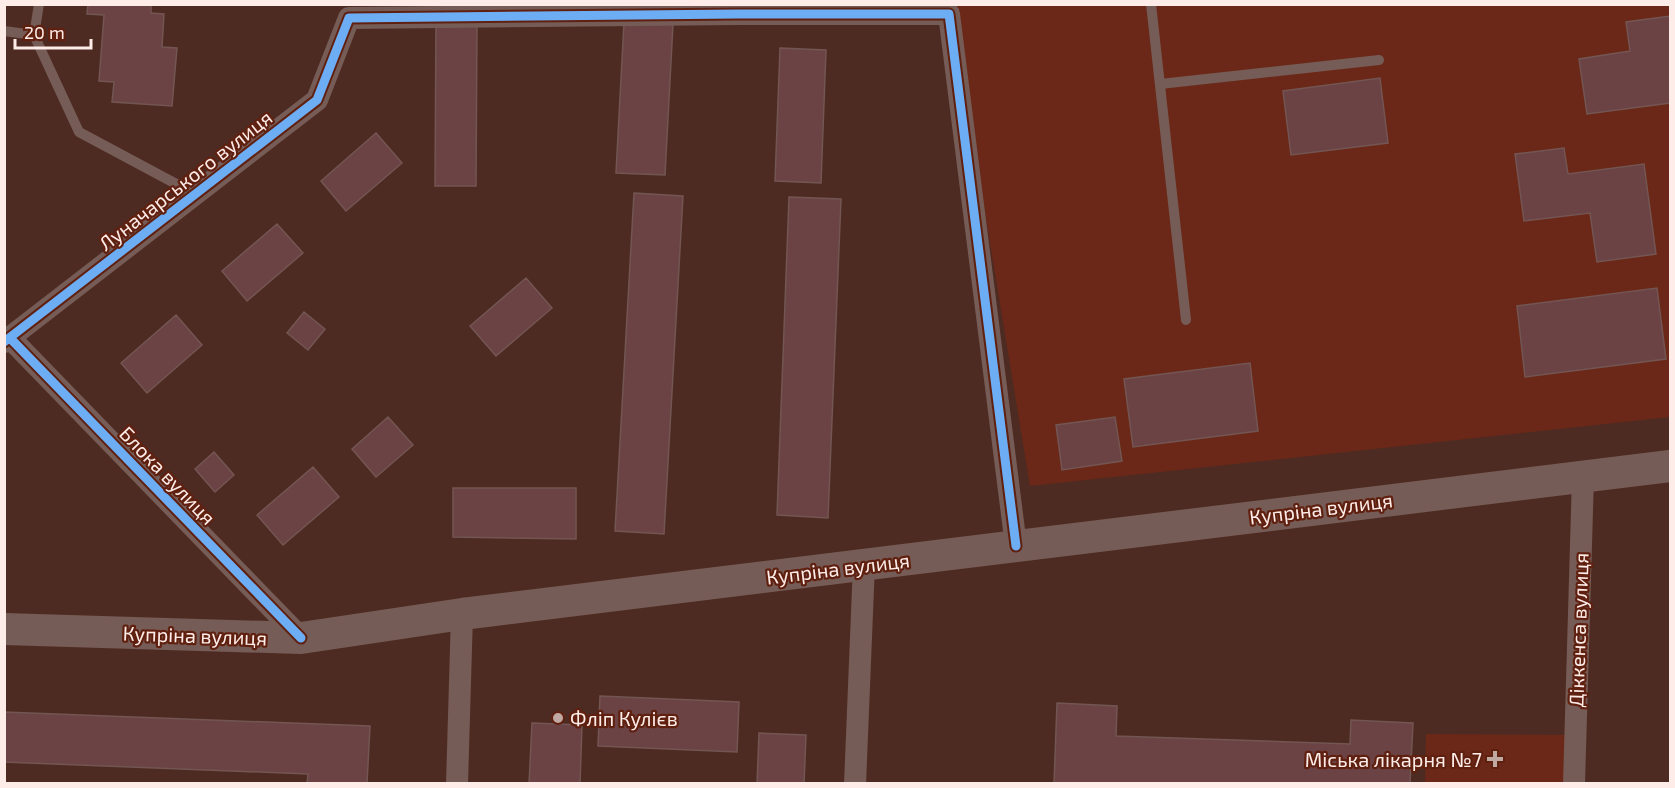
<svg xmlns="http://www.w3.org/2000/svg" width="1675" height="788" viewBox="0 0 1675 788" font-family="'Exo 2',sans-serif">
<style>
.built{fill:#6b2818}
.building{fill:#6b4345;stroke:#735552;stroke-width:1.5}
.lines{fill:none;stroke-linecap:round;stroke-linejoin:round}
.lane{stroke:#765c56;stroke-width:10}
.street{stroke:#765c56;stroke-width:22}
.secondary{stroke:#765c56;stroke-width:32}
.cycleway-casing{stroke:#602010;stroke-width:13}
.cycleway{stroke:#6dadf4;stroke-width:9}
.poi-dot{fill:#c0a8a3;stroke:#602010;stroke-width:2}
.labels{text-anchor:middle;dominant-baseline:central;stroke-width:4.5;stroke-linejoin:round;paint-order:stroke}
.street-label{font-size:20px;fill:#fdece8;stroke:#602010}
.poi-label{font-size:20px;fill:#fdece8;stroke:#602010;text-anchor:start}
</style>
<rect width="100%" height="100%" fill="#4e2b22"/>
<!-- built -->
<path class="built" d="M951,5H1670V417L1030,486Z
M1426,734L1566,735L1564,783L1425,784Z"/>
<!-- building -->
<path class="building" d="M88,4H151V13L164,14L162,47L177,48L172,106L112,102L114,82L99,81L104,15L87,14Z
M1670,16V103L1587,114L1579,59L1630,51L1626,22Z
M436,21H477L476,186H435Z
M624,22L673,24L665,175L616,173Z
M780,48L826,50L821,183L775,181Z
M1380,78L1388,143L1291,155L1283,91Z
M376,133L402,163L346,211L321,181Z
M1564,148L1568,174L1644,164L1656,254L1597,262L1590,213L1524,221L1515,154Z
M634,193L683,196L664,534L615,531Z
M789,197L841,199L828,518L777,515Z
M277,224L303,253L247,301L222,271Z
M526,278L552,308L496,356L470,326Z
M1657,288L1666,359L1525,377L1517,306Z
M304,312L325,329L308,350L287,333Z
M176,315L202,345L147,393L121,363Z
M1250,363L1258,431L1133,447L1124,379Z
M388,417L413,445L376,477L352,449Z
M1115,417L1122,461L1062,470L1056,425Z
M214,452L234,475L215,492L195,469Z
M313,467L339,497L283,545L257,515Z
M453,488H576V539L453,537Z
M600,696L739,702L737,752L598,746Z
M1057,703L1117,706L1116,736L1350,744L1351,720L1413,723L1410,784H1054Z
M4,712L370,726L367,784H307L308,774L4,762Z
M532,723L582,725L580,784H529Z
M759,733L806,735L804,784H757Z"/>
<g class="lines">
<!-- lane -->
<path class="lane" d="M39,4L34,35L79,132L195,194
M1151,4L1186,320
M4,31L34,35
M1160,84L1379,60"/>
<!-- street -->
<path class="street" d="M349,18L738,14H949L1016,546
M10,338L301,638
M4,342L317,100L349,18
M457,784L462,614
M855,784L864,564
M1574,784L1583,476"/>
<!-- secondary -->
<path class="secondary" d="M4,629L301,638L462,614L1670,466"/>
<defs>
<path id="cycleway" d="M10,338L301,638
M4,342L317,100L349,18L738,14H949L1016,546"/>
</defs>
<!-- cycleway casing -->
<use href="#cycleway" class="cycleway-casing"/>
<!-- cycleway -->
<use href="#cycleway" class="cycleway"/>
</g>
<!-- markers -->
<g class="poi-dot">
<circle cx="558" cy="718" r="6"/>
<path d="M1492 750h6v6h6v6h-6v6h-6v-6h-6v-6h6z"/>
</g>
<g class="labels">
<!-- street labels -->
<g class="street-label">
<text transform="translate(185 180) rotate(-38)">Луначарського вулиця</text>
<text transform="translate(168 475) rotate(46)">Блока вулиця</text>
<text transform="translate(1321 508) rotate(-7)">Купріна вулиця</text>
<text transform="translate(838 568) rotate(-7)">Купріна вулиця</text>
<text transform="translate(1578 630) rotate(-88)">Діккенса вулиця</text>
<text transform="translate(195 635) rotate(2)">Купріна вулиця</text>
</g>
<!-- poi labels -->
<g class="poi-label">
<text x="570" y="718">Фліп Кулієв</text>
<text x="1482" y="759" text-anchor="end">Міська лікарня №7</text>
</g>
</g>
<!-- border -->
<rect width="1675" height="788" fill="none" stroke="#fdece8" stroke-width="12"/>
<!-- scale -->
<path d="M15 39v9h76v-9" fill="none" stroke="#fdece8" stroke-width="3"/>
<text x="24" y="39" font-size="18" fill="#fdece8" stroke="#602010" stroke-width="4.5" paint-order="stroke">20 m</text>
</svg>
